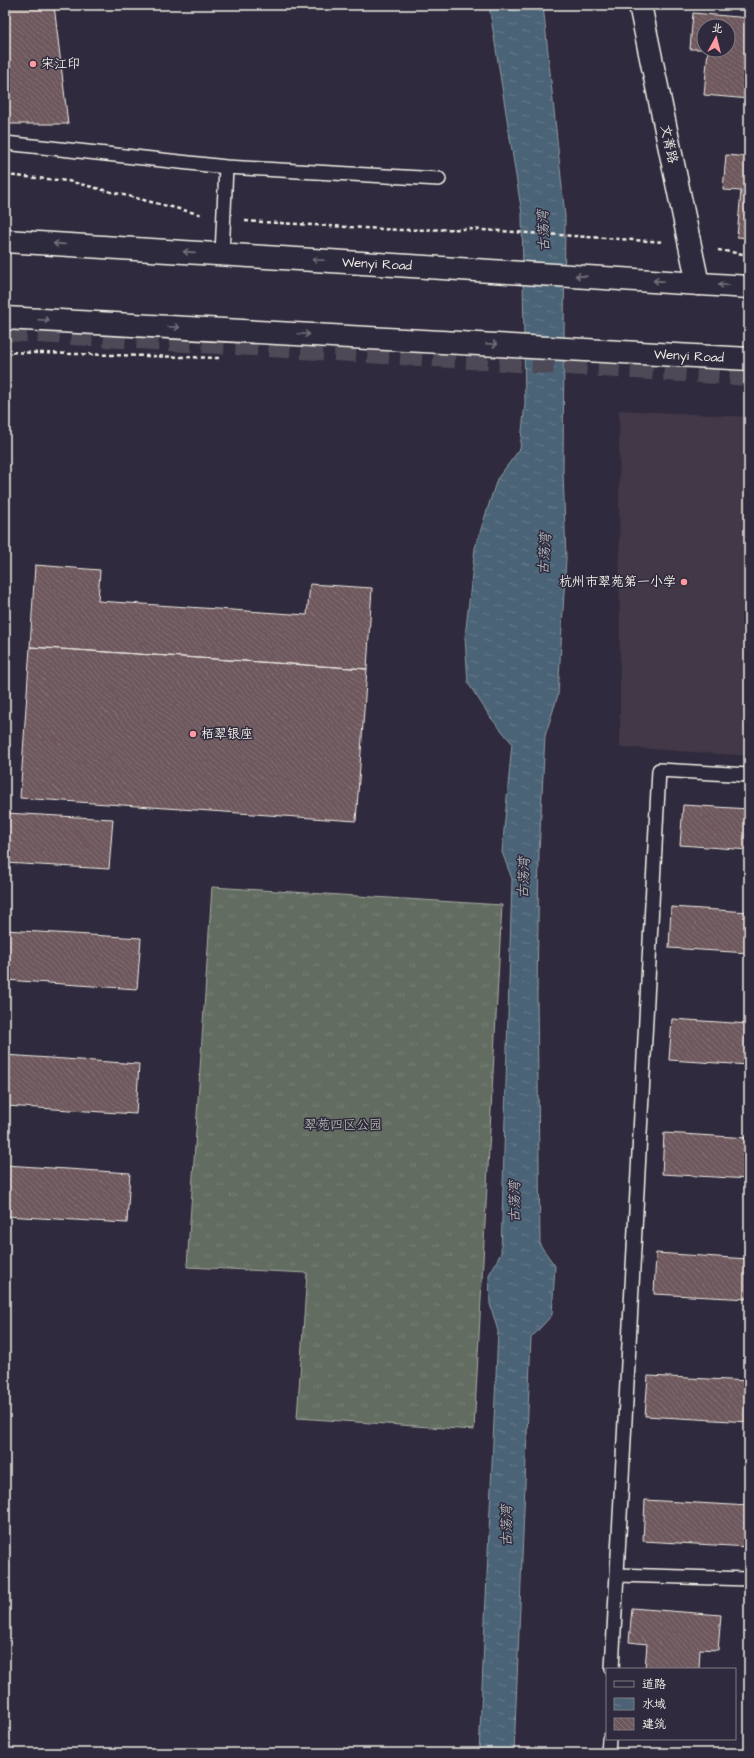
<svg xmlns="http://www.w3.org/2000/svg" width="754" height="1758" viewBox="0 0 754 1758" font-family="'Architects Daughter','LXGW WenKai TC',sans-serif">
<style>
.built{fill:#423847}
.grass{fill:url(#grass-tufts);stroke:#abaea4}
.water{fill:url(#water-ripples);stroke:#8f9ca4}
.building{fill:url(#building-back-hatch);stroke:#f4f1e8}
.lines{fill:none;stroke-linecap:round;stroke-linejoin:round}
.highway-tunnel{stroke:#4d4857;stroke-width:22;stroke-dasharray:22 11;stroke-linecap:butt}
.lane-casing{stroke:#f4f1e8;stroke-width:16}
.secondary-casing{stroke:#f4f1e8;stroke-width:25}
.primary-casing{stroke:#f4f1e8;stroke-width:25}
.path{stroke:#f4f1e8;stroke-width:2.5;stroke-dasharray:4 3;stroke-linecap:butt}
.lane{stroke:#2f2a3d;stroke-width:13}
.secondary{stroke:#2f2a3d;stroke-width:22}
.primary{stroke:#2f2a3d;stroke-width:22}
.oneway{stroke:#747079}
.poi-dot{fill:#ff9aa2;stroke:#2f2a3d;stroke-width:1.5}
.labels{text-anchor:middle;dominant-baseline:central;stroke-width:3;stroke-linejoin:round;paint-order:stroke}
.poi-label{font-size:13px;fill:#f4f1e8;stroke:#2f2a3d;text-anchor:start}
.street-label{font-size:13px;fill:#f4f1e8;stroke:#2f2a3d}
.park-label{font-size:13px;fill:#b2b5ab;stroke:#2f2a3d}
.water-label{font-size:14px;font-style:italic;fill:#b1b8ba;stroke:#2f2a3d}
</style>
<defs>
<pattern id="grass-tufts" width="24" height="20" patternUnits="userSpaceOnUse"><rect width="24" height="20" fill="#626c61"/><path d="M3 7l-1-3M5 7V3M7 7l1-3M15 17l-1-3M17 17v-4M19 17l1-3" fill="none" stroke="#798178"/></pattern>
<pattern id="water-ripples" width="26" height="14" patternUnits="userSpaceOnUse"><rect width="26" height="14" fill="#4c6376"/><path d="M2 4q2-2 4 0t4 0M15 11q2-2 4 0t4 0" fill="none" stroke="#667a8a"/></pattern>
<pattern id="building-back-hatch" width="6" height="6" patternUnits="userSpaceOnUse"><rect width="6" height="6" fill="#6e585d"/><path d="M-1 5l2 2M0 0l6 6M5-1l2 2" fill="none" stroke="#837074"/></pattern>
</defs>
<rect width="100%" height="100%" fill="#2f2a3d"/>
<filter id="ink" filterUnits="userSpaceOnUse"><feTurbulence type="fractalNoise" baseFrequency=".025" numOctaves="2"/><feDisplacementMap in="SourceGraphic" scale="8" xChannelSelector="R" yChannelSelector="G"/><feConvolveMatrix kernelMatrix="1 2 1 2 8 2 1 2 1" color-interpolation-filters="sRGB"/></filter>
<g filter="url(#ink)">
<!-- built -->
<path class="built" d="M619,410L749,417V756L620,747Z"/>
<!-- grass -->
<path class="grass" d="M212,887L502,905L474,1430L297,1418L307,1273L187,1267Z"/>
<!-- water -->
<path class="water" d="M489,5H543L565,216L563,470L566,559L558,695L545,736L539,852L537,996L540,1245L555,1266L552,1315L531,1338L514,1753H479L498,1331L490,1304L489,1275L501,1253L512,879L502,852L512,743L491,718L468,683L465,637L475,548L497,479L520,449L525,404L522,214Z"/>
<!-- building -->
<path class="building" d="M5,5H54L68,124H5Z
M693,13L749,18V99L704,95L708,50H728V26H704V49H690Z
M726,155L749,157V238L737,237L741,191L723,190Z
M35,565L100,570L98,601L307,615L310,584L372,588L367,669L30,647Z
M30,647L367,669L356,821L20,798Z
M683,805L749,809V850L680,845Z
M5,813L113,819L109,869L5,863Z
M671,907L749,912V953L669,948Z
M5,930L141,938L137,989L5,980Z
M672,1019L749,1024V1065L669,1060Z
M5,1055L139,1064L136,1114L5,1106Z
M664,1133L749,1138V1179L662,1174Z
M5,1165L130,1173L127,1223L5,1216Z
M656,1253L749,1259V1299L654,1294Z
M648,1376L749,1381V1422L645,1416Z
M645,1500L749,1506V1547L643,1541Z
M632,1608L721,1615L718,1650L700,1649L699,1669H645L647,1644L629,1642Z"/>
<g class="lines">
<!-- highway-tunnel -->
<path class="highway-tunnel" d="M5,330L749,375"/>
<defs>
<path id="lane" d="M5,143L226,167L439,179
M222,254L226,167
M617,1575L749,1579
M612,1669L659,770L749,775
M608,1753L609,1739"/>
<path id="secondary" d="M640,5L698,284"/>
<path id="primary" d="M5,241L749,287
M5,318L749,359"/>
</defs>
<!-- lane casing -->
<use href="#lane" class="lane-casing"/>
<!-- secondary casing -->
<use href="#secondary" class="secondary-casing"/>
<!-- primary casing -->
<use href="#primary" class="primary-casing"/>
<!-- path -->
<path class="path" d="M5,175L68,181L203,215
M245,221L399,230L469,229L664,242
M718,250L749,255
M5,352L219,358"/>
<!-- lane -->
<use href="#lane" class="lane"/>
<!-- secondary -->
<use href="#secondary" class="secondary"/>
<!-- primary -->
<use href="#primary" class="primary"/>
</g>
<!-- one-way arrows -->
<defs><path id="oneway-shaft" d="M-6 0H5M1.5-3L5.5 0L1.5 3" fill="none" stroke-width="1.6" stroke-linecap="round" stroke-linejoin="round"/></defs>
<g class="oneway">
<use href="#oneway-shaft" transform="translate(59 244) rotate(-176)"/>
<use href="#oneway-shaft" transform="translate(189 252) rotate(-176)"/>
<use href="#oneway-shaft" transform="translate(318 260) rotate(-177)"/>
<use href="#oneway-shaft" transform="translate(581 276) rotate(-176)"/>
<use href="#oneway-shaft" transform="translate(659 281) rotate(-176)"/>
<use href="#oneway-shaft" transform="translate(724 285) rotate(-177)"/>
<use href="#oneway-shaft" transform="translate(44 320) rotate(3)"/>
<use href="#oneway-shaft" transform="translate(174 327) rotate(3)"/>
<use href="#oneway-shaft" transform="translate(304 334) rotate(3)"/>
<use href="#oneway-shaft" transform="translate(492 344) rotate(3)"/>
</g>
</g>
<!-- markers -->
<g class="poi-dot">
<circle cx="33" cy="64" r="4"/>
<circle cx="684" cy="582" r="4"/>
<circle cx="193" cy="734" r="4"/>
</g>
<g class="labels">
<!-- poi labels -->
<g class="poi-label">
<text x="41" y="64">宋江印</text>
<text x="676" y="582" text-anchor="end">杭州市翠苑第一小学</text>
<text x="201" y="734">栢翠银座</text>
</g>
<!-- street labels -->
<g class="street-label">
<text transform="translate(669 144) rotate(78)">文菁路</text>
<text transform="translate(377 264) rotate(3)">Wenyi Road</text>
<text transform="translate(689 356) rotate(3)">Wenyi Road</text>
</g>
<!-- park labels -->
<g class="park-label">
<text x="343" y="1125">翠苑四区公园</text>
</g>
<!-- water labels -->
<g class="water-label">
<text transform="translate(544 231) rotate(-92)">古荡湾</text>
<text transform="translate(545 554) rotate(-86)">古荡湾</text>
<text transform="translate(524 878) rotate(-87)">古荡湾</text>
<text transform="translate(515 1202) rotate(-89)">古荡湾</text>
<text transform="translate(507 1526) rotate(-89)">古荡湾</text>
</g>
</g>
<!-- margin -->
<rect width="754" height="1758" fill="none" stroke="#2f2a3d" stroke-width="20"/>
<rect x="10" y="10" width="734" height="1738" fill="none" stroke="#f4f1e8" stroke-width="1.5" filter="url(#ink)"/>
<!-- legend -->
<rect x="606" y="1668" width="130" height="72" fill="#2f2a3d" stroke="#7e7a81"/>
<rect x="614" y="1681" width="20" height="6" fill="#2f2a3d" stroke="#7e7a81"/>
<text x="642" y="1688" font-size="12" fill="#f4f1e8">道路</text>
<rect x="614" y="1698" width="20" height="12" fill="url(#water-ripples)" stroke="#7e7a81"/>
<text x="642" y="1708" font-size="12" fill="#f4f1e8">水域</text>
<rect x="614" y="1718" width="20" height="12" fill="url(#building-back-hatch)" stroke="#7e7a81"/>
<text x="642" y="1728" font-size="12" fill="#f4f1e8">建筑</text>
<!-- north arrow -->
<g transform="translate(716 38) rotate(7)"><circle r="19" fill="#2f2a3d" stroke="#7e7a81"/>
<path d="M0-3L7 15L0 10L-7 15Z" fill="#ff9aa2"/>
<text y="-6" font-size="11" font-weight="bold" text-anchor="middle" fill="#f4f1e8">北</text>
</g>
</svg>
